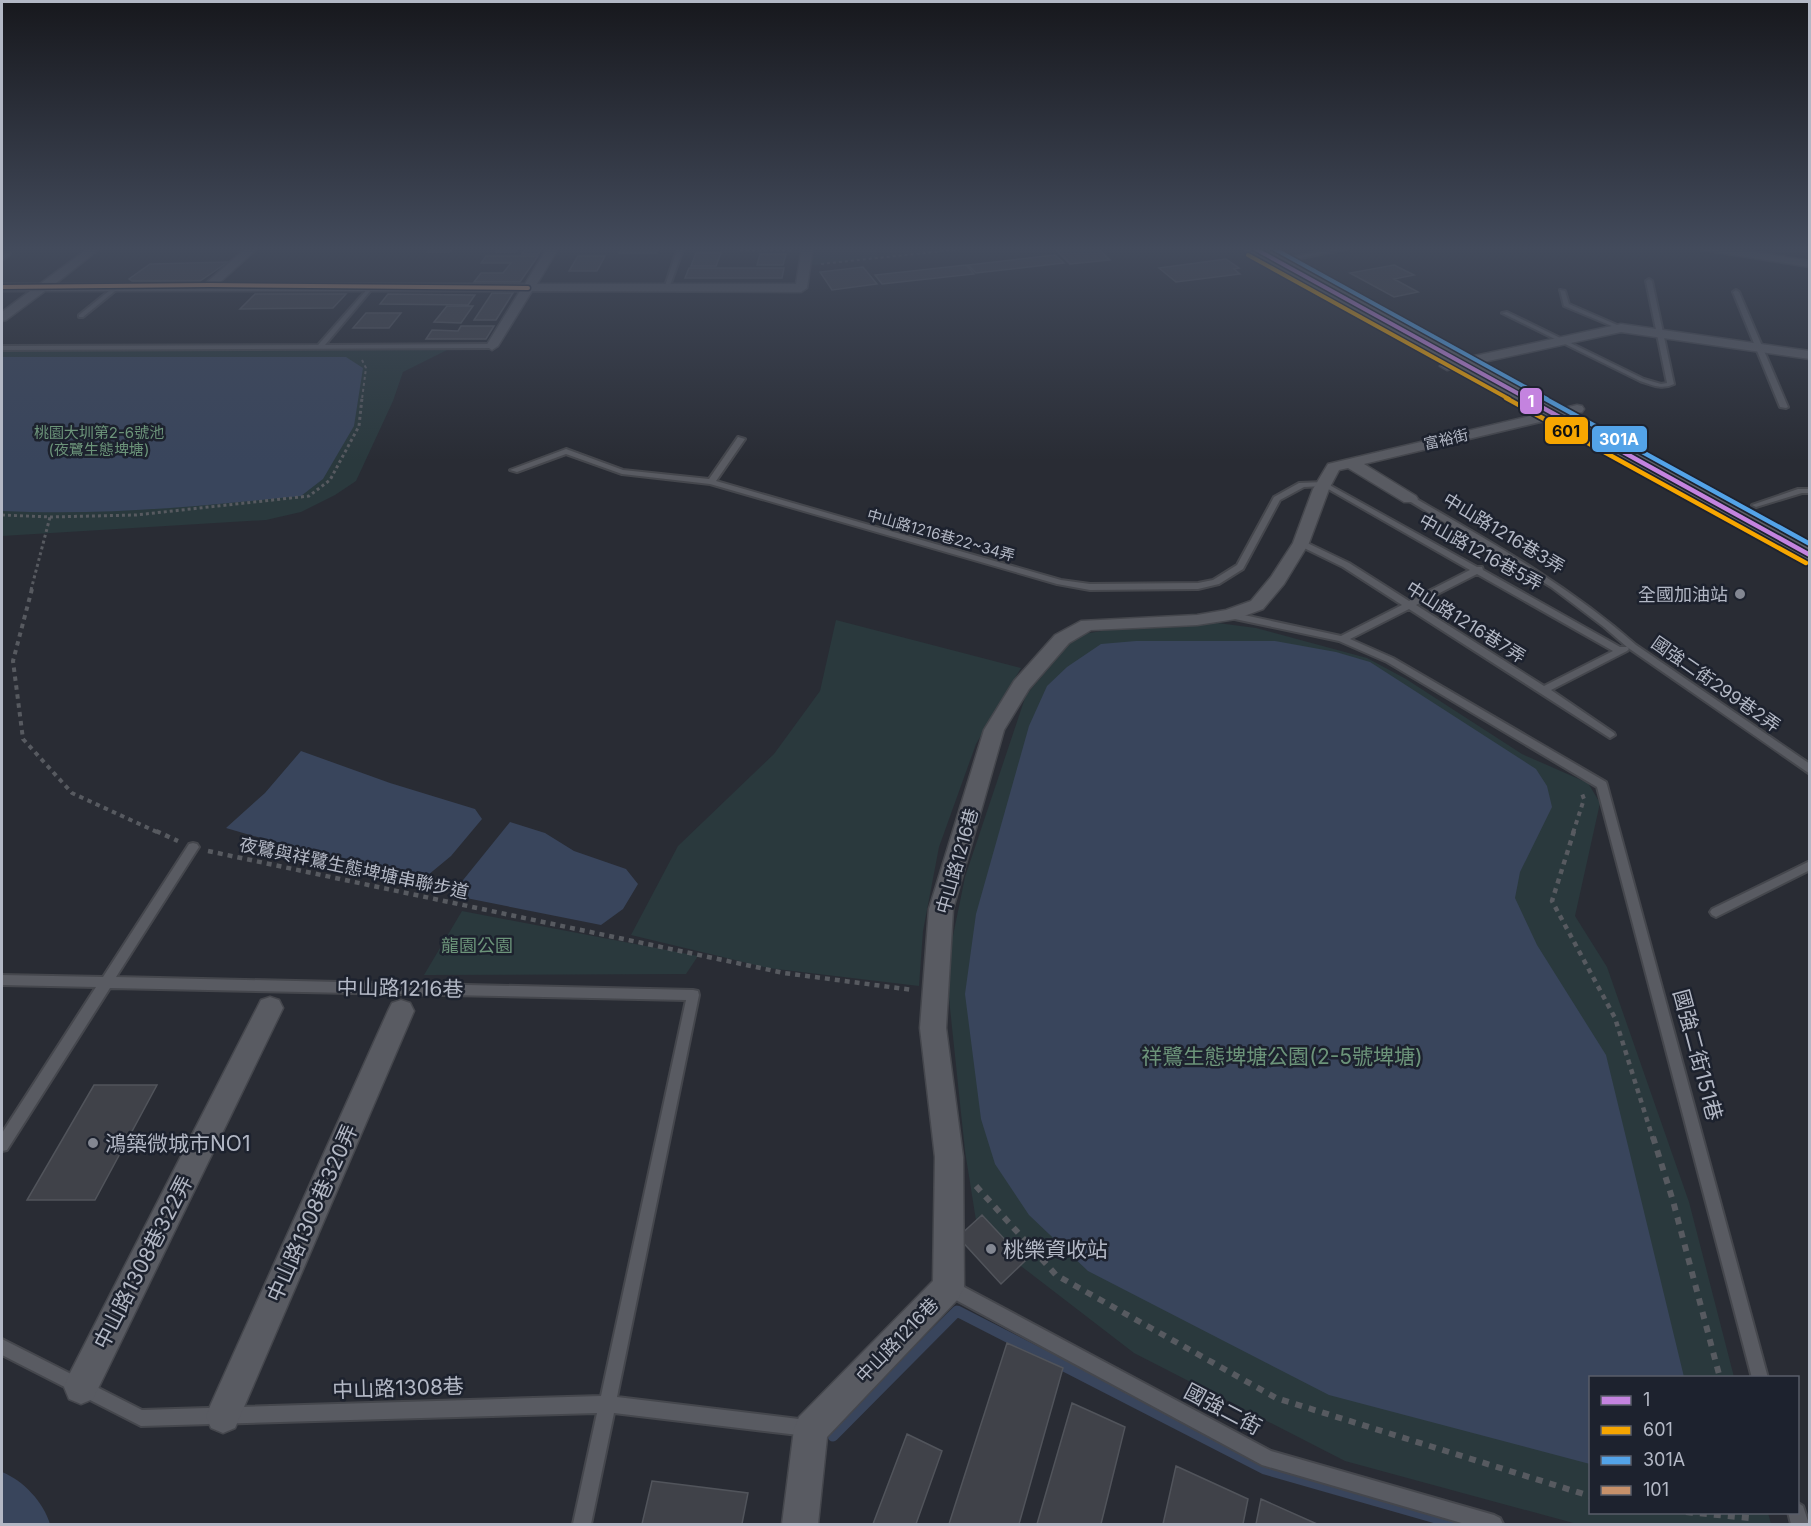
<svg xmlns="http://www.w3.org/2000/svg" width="1811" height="1526" viewBox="0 0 1811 1526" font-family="Inter,'Noto Sans TC',sans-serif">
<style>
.green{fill:#2a393d}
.water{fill:#39455c}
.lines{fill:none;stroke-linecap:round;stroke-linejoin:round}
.stream{stroke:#39455c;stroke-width:11}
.canal{fill:#39455c;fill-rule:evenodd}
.building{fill:#404249;stroke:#51545b;stroke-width:1.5}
.service-casing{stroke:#45474d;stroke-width:4}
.minor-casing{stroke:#45474d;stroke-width:3}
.primary-casing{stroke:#474951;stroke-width:3}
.path-far4{stroke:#575a60;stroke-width:2;stroke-dasharray:3 3;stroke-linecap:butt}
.path-far3{stroke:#575a60;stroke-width:3;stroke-dasharray:3 3;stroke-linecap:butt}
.path-far2{stroke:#575a60;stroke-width:4;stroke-dasharray:4.5 4.5;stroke-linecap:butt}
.path-far1{stroke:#575a60;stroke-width:4.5;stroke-dasharray:5 5;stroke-linecap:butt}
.path{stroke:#575a60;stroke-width:6;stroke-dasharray:7 7;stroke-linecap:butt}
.service{fill:#595b62;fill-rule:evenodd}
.minor{fill:#595b62;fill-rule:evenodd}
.primary{fill:#5b5e64;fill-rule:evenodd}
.bus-1-far1-casing{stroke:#1d222e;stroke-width:7}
.bus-1-casing{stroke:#1d222e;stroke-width:8}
.bus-2-far1-casing{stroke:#1d222e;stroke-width:7}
.bus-2-casing{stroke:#1d222e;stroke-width:8}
.bus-3-far1-casing{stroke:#1d222e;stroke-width:7}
.bus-3-casing{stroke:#1d222e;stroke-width:8}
.bus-4-casing{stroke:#1d222e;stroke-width:7}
.bus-1-far1{stroke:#c483df;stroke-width:4}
.bus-1{stroke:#c483df;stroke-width:4.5}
.bus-2-far1{stroke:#f7a600;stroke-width:4}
.bus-2{stroke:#f7a600;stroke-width:4.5}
.bus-3-far1{stroke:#53a3e8;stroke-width:4}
.bus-3{stroke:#53a3e8;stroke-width:4.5}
.bus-4{stroke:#c7916a;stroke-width:4}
.poi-dot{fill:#838792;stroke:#1d222e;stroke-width:2}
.labels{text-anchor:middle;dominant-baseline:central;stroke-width:5;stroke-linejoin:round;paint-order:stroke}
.far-park-label{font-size:15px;fill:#6c947a;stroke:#1d222e}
.far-street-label{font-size:15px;fill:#b3b8c5;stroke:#1d222e}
.street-label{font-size:18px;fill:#b3b8c5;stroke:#1d222e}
.poi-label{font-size:18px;fill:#b3b8c5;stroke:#1d222e;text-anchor:end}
.park-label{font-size:18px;fill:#6c947a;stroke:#1d222e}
.near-street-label{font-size:21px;fill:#b3b8c5;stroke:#1d222e}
.near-park-label{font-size:21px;fill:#6c947a;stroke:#1d222e}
.near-poi-label{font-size:21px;fill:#b3b8c5;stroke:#1d222e;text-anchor:start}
.line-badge{stroke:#1d222e;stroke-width:2}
.badge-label{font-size:16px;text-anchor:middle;font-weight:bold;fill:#fff}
.pale-badge-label{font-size:16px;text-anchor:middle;font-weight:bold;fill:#111}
</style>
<rect width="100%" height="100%" fill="#292c34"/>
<!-- green -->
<path class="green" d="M808,247H875L879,258L803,266Z
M453,347L403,372L393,401L356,481L335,495L301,512L266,520L2,536V350Z
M836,620L1021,668L976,744L939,847L923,931L919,986L768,968L631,935L678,846L774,754L820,691Z
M1210,622L1256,628L1367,658L1406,679L1522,754L1588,783L1600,803L1575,916L1607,967L1689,1202L1734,1377L1590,1378V1512L1768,1513L1771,1524H1577L1345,1461L1134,1353L978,1233L965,1151L946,970L965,877L1026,695L1077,635L1120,628Z
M462,911L698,956L686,974L424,975Z"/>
<!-- water -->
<path class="water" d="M2,357H346L363,368L354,426L323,479L301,496C200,506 104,516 2,511Z
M1136,641H1275L1336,652L1370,662L1536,769L1547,786L1552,807L1520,872L1515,898L1537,945L1606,1055L1684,1377L1590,1378V1464L1329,1395L1088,1271L1029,1215L995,1164L981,1119L965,994L976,914L1029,726L1047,686L1067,667L1101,644Z
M301,751L390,783L475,809L482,819L451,856L422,880L409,881L226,828L265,793Z
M510,822L545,833L574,851L626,869L638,884L623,909L601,925L451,895Z"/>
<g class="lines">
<!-- stream -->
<path class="stream" d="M833,1436L957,1311L1265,1469L1457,1524"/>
<!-- canal -->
<path class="canal" d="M2,1472C24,1481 43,1502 50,1524H2Z"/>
</g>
<!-- building -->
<path class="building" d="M432,247H471H454L450,252H427Z
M520,247L516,252H496L500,248H484Z
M527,247H543L538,254H522Z
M621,247H659L657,253H619Z
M1053,247H1096L1110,260L1070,264Z
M696,253H721L716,266H691Z
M760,254H786L783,265H757Z
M1055,255L1064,263L976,273L968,265Z
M486,256H538L520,282H474L481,273H503L511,263H481Z
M578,256H605L597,271H569Z
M1226,259L1239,268L1234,269L1240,274L1176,282L1159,268Z
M228,262L200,281H132L129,279L150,264Z
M966,265L974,274L882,284L875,275Z
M1394,265L1414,275L1394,279L1418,292L1394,297L1350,273Z
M863,267L877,284L832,290L820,272Z
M689,268H784L782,278H685Z
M492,293H513L496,320H474Z
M255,294H346L333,308L240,309Z
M388,294L475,295L468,305L380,304Z
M447,306H473L461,323L434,322Z
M366,313H401L389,328H353Z
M461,326H494L486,339H426L432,330L458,331Z
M94,1085H157L95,1200H27Z
M982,1215L1025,1261L1001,1284L958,1237Z
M1007,1343L1063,1368L1019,1524H949Z
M1072,1403L1125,1427L1101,1524H1037Z
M907,1434L942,1451L916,1524H873Z
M1176,1466L1248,1499L1243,1524H1163Z
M652,1481L748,1493L742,1524H642Z
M1261,1499L1317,1524H1256Z"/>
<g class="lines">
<defs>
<path id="service" d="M678,247H684L669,288L664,289Z
M1342,247H1356L1296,259L1293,257Z
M5,253L10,254L2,260V256Z
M1649,279L1652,281L1674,384C1662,390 1652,385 1640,381L1502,313L1507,312L1644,379L1661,384L1667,383L1646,281Z
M115,286L120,287L83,317H79V315Z
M370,286L372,287V289L325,345L492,344L495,346L492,348L2,350V346L318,345Z
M1560,290L1565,291L1569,304L1624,328L1619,329L1564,306Z
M1736,290L1739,292L1788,407L1786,408L1780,407L1733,292Z
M738,437L745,439L716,481L1061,580L1090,584L1198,583L1213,580L1237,565L1274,497L1299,483L1324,482L1477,567H1482L1483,570L1620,647H1627L1604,627L1551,587L1406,499L1407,497H1413C1491,542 1568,585 1636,645L1810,764V774L1627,647L1629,649L1627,651L1551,690L1614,733L1615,735L1610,738L1409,609L1350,639L1393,658L1606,782L1607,785L1768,1378H1752L1597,787L1387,662L1339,641L1230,618L1225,615L1230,612L1341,636L1402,605L1343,567L1298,545V541L1301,540L1349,563L1409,601L1470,570L1323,486L1304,487L1280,500L1243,569L1219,584L1198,589L1090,590L1057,584L710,484L622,474L566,454L517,472L510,470L566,449L623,470L709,479ZM1477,574L1613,651L1544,686L1416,605Z
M1798,489H1810V493H1802L1756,507L1752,505Z
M193,843L197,844L199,847L197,850L116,977L693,990L698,991L699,995L617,1397L807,1420L813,1422L815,1428L813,1434L807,1436L614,1413L591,1524H573L597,1413L141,1426L2,1355V1339L142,1410L601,1396L686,1000L110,988L7,1150L2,1151V1133L96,987L2,985V975L103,977L189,844Z
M1810,861V870L1716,917L1712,915L1710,912L1712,909Z
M949,1279L1271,1451L1494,1515L1500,1518L1503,1524H1465L1262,1465L943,1293L941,1287L943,1281Z
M1798,1503L1803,1506L1809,1524H1791L1788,1512H1798Z"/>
<path id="minor" d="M90,247H102L55,284H205L247,247H259L218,284H525L548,247H559L537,284H796L802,247H813L807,288L801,292L532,291L498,346L492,350L486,346L520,291H45L6,320L2,321V312L30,291H2V284H40Z
M1697,247H1724L1810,261V267L1702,250Z
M1621,324L1810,351V359L1621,332L1447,370L1440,366L1447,362Z
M1577,405L1582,406L1584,409L1582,412L1364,464L1416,496L1418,499L1416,502H1404L1348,468L1339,470L1329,489L1309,543L1284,584L1263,609L1236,619L1197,625L1091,630L1069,643L1029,689L1004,730L953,909L946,1028L963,1157L964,1287L959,1298L827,1437L818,1524H782L794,1429L799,1417L933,1281L935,1157L920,1028L929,909L984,730L1014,681L1055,635L1081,621L1197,615L1226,610L1251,601L1271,577L1293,543L1313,489L1328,464Z
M270,997L279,1000L283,1008L93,1399L81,1404L69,1399L64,1387L69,1375L261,1000Z
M401,1000L410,1003L414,1011L235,1428L223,1433L211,1428L206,1416L211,1404L388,1011L392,1003Z"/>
<path id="primary" d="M1243,247H1265L1810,544V563L1801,561L1246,251Z"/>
</defs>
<!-- service casing -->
<use href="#service" class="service-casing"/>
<!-- minor casing -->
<use href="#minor" class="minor-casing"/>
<!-- primary casing -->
<use href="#primary" class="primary-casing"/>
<!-- path-far4 -->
<path class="path-far4" d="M740,250L791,251
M821,264L981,247
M362,360L366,368L362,399"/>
<!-- path-far3 -->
<path class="path-far3" d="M2,515L50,517L136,515L309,496L330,480L359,426L362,398
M31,590L50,517"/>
<!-- path-far2 -->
<path class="path-far2" d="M32,589L13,661L23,739L72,793L159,833
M1573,833L1584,799L1581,791"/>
<!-- path-far1 -->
<path class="path-far1" d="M156,831L178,841
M1574,831L1552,901L1615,1018L1653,1139
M208,851L784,973L913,990"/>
<!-- path -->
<path class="path" d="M1653,1137L1673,1201L1720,1378
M976,1186L1056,1275L1276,1398L1590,1496
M1686,1512L1749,1518L1748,1512"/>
<!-- service -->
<use href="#service" class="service"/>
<!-- minor -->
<use href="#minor" class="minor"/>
<!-- primary -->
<use href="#primary" class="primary"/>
<defs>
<path id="bus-1-far1" d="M1252,247L1528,399"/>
<path id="bus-1" d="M1525,398L1810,555"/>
<path id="bus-2-far1" d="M1248,255L1509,399"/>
<path id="bus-2" d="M1506,398L1806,563"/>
<path id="bus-3-far1" d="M1271,247L1547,399"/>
<path id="bus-3" d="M1544,398L1810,544"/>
<path id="bus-4" d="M2,287L210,285L528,288"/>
</defs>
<!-- bus-1-far1 casing -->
<use href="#bus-1-far1" class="bus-1-far1-casing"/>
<!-- bus-1 casing -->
<use href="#bus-1" class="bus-1-casing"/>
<!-- bus-2-far1 casing -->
<use href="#bus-2-far1" class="bus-2-far1-casing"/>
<!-- bus-2 casing -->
<use href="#bus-2" class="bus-2-casing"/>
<!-- bus-3-far1 casing -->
<use href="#bus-3-far1" class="bus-3-far1-casing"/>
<!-- bus-3 casing -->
<use href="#bus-3" class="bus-3-casing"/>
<!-- bus-4 casing -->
<use href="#bus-4" class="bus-4-casing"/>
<!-- bus-1-far1 -->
<use href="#bus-1-far1" class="bus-1-far1"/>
<!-- bus-1 -->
<use href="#bus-1" class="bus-1"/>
<!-- bus-2-far1 -->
<use href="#bus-2-far1" class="bus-2-far1"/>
<!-- bus-2 -->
<use href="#bus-2" class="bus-2"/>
<!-- bus-3-far1 -->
<use href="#bus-3-far1" class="bus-3-far1"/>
<!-- bus-3 -->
<use href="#bus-3" class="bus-3"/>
<!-- bus-4 -->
<use href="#bus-4" class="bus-4"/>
</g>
<!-- sky -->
<linearGradient id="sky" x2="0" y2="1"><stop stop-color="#17181d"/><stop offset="0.54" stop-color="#434b5c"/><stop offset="1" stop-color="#434b5c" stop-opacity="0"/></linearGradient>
<rect width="1811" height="461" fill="url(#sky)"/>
<!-- markers -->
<g class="poi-dot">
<circle cx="1740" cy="594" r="6"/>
<circle cx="93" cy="1143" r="6"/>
<circle cx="991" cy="1249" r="6"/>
</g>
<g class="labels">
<!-- far-park labels -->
<g class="far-park-label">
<text x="99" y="432">桃園大圳第2-6號池<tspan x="99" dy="17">(夜鷺生態埤塘)</tspan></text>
</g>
<!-- far-street labels -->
<g class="far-street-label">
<text transform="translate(1446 439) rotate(-13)">富裕街</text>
<text transform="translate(941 535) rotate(16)">中山路1216巷22~34弄</text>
</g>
<!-- street labels -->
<g class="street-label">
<text transform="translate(1504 533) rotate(31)">中山路1216巷3弄</text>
<text transform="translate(1481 552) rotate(29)">中山路1216巷5弄</text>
<text transform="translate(1466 622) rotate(32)">中山路1216巷7弄</text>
<text transform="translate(1716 684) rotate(35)">國強二街299巷2弄</text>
<text transform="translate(957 861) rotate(-74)">中山路1216巷</text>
<text transform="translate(354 868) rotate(12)">夜鷺與祥鷺生態埤塘串聯步道</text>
<text transform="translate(897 1340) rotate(-46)">中山路1216巷</text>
</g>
<!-- poi labels -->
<g class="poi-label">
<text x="1728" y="594">全國加油站</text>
</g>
<!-- park labels -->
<g class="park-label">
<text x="477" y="945">龍園公園</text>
</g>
<!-- near-street labels -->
<g class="near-street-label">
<text transform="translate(400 988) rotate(1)">中山路1216巷</text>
<text transform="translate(1698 1055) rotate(75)">國強二街151巷</text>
<text transform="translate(312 1213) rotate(-66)">中山路1308巷320弄</text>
<text transform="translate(143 1262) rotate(-63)">中山路1308巷322弄</text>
<text transform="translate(398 1388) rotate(-2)">中山路1308巷</text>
<text transform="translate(1223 1409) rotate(28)">國強二街</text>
</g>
<!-- near-park labels -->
<g class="near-park-label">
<text x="1282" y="1056">祥鷺生態埤塘公園(2-5號埤塘)</text>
</g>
<!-- near-poi labels -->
<g class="near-poi-label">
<text x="105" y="1143">鴻築微城市NO1</text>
<text x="1003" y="1249">桃樂資收站</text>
</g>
</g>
<g class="line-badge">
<rect x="1519" y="387" width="24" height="28" rx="6" fill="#c483df"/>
<rect x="1544" y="416" width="45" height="29" rx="6" fill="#f7a600"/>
<rect x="1591" y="425" width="57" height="28" rx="6" fill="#53a3e8"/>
</g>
<g class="badge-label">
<text x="1531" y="407">1</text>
<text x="1619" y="445">301A</text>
</g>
<g class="pale-badge-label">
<text x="1566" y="437">601</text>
</g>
<!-- border -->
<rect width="1811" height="1526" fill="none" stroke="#b3b8c5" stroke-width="6"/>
<!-- legend -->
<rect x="1589" y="1376" width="210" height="138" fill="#1d222e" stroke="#595e6a" stroke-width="1.5"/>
<rect x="1601" y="1396" width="30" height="9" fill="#c483df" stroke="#595e6a" stroke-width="1.5"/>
<text x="1643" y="1406" font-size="18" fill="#b3b8c5">1</text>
<rect x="1601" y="1426" width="30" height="9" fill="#f7a600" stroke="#595e6a" stroke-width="1.5"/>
<text x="1643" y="1436" font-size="18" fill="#b3b8c5">601</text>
<rect x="1601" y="1456" width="30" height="9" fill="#53a3e8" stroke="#595e6a" stroke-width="1.5"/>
<text x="1643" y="1466" font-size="18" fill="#b3b8c5">301A</text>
<rect x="1601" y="1486" width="30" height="9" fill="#c7916a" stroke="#595e6a" stroke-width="1.5"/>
<text x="1643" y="1496" font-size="18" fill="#b3b8c5">101</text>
</svg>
